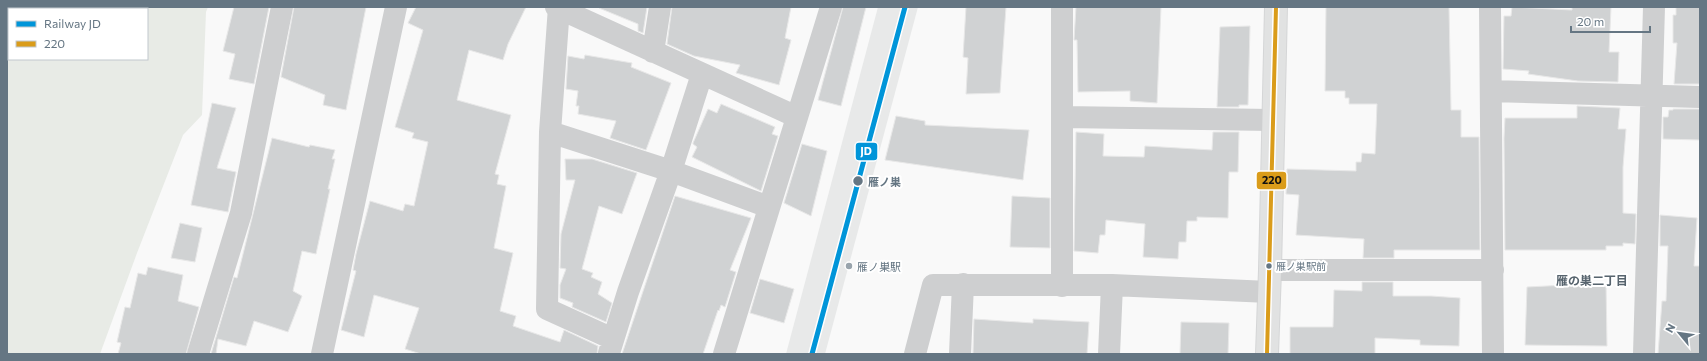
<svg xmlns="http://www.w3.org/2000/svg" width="1707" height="361" viewBox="0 0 1707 361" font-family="Commissioner,'Noto Sans JP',sans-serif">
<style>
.built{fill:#e8e9e9}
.green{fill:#e8ebe6;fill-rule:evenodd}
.building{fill:#d0d2d3;stroke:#e8e8e8}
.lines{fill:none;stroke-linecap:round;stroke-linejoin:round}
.primary-casing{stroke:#d5d6d7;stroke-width:24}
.minor{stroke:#cecfd0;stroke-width:22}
.primary{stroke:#e1e2e2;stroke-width:22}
.bus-1-casing{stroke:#fff;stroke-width:7}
.bus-1{stroke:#da9c1a;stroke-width:4}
.rail-1-casing{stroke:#fff;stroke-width:8}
.rail-1{stroke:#0095d9;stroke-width:5}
.stop-dot{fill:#657683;stroke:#fff;stroke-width:1.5}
.poi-dot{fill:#99a4ac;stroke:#fff;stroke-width:1.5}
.labels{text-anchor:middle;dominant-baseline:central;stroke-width:4;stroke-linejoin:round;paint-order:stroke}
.bus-label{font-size:10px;fill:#657683;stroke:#fff;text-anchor:start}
.stop-label{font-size:11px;font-weight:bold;fill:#657683;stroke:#fff;text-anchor:start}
.poi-label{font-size:11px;fill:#657683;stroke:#fff;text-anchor:start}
.neighbourhood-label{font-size:12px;font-weight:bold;fill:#57646e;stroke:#fff}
.line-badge{stroke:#fff;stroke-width:1.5}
.badge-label{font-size:11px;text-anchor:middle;font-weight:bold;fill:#fff}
.pale-badge-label{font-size:11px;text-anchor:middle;font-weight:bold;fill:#111}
</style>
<rect width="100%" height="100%" fill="#f9f9f9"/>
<!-- built -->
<path class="built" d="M878,7H918L825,354H786Z"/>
<!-- green -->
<path class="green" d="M7,7H208L206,12L202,115L183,135L137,253L100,354H7ZM9,9H147V59H9Z"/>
<!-- building -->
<path class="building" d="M234,7H269L254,84L229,79L235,54L223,51Z
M294,7H366L346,110L323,105L325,95L281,77Z
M416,7H526L508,44L503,60L469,50L457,100L511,115L495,174L499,175L497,184L506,186L494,248L513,253L500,311L516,316L513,326L560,342L564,330L598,346L597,354H421L405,349L419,308L374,295L364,337L341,330L356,271L353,270L356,254L370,201L403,211L405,204L414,206L428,142L412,138L414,133L395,127L423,30L408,23Z
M599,7H647L643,33L638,31V24L599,8Z
M672,7H791L785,38L791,40L779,85L736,73L740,65L694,56L667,44Z
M843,7H866L841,106L818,100Z
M966,7H1006L1000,93L966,94L968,58L963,57Z
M1076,7H1161L1157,103L1130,101V91L1078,92L1077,40H1074Z
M1326,7H1449L1451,110H1461V137H1479L1480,250H1394V258H1363L1364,239L1296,235L1299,195L1286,194L1287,169L1356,171V162H1361L1362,153L1375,154L1377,104H1349V98H1345V91H1325Z
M1512,7L1572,10V7H1611L1609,52H1619L1618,82L1578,81L1528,74L1529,71L1503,69L1504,16H1511Z
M1676,7H1700V84H1674L1677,43H1673V15H1676Z
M1250,26L1248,105H1239V107H1217L1220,27Z
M585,55L632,63L631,67L671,83L646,150L610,138L616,121L578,114L579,106H576L578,91L566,89L568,56L584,59Z
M212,103L236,108L217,168L236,172L228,212L191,205Z
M721,104L775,127L772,134L778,136L761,191L692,157L697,147L693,144V143L708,109L717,113Z
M1577,106L1620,108L1618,129H1626L1623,167V213L1636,214L1635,244L1623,243V246H1606V250H1505L1504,138L1505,118H1577Z
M1673,109H1700V140L1663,139V117H1668L1669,110H1673Z
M896,116L925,121V125L1029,130L1023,180L885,160Z
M1076,132L1104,134L1103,156L1144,157L1145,146L1212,150L1213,132H1239L1238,172H1229L1228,218L1197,217V221H1187L1186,242H1179L1178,259L1143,257L1145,224L1106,220L1105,235H1100L1098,253L1074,251Z
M272,138L309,147L310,145L335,150L332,159H335L328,189H330L316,254L302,251L293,291L302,296L288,332L254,321L246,346L218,339L216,354H211L234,277L237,278Z
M802,144L827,151L811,216L784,203Z
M565,159H592L637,173L622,214L599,206L582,269L593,273L591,277L602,282L598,294L612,303L606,322L572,307L573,303L560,298V285L566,269L560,268L561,234L575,180H566Z
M675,196L751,218L730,270L736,272L725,307L721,305L719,311L718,310L703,354H622Z
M1012,196L1050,198V248L1010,247Z
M1660,215L1697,218L1694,266H1700V354H1658L1662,301H1666L1668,246H1660Z
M180,223L202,228L195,262L171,258Z
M148,267L183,275L178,301L199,307L186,354H118L121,343L117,342L125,307L130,308L138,273L146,275Z
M760,279L794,289L784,323L750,313Z
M1362,282H1393V296H1431L1460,298L1459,346L1420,345V340L1375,338V354H1290V327H1333L1334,290L1362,291Z
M1606,283L1607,346L1525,345L1527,287Z
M974,319L1033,323V319L1089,322L1087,354H973Z
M1181,322L1229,323L1228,354H1180Z"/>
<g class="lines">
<defs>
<path id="primary" d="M1267,354L1270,270L1276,7"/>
</defs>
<!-- primary casing -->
<use href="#primary" class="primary-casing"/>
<!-- minor -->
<path class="minor" d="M556,7L797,117
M559,7L550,132L547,309L613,339
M1490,7L1493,354
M653,52L660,7
M1491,91L1700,97
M1062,117L1272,120
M550,132L671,171L769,207
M1270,270H1493
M1062,286V7
M609,353L628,292L671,171L702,74
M198,354L241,213L282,7
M322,354L396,7
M724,354L831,7
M915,354L933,285H1112L1269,292
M960,354L963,284
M1109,354L1112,285
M1644,354L1654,7"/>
<!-- primary -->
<use href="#primary" class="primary"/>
<defs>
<path id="bus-1" d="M1267,354L1276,7"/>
</defs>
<!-- bus-1 casing -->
<use href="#bus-1" class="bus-1-casing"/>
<!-- bus-1 -->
<use href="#bus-1" class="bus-1"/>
<defs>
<path id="rail-1" d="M812,354L905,7"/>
</defs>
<!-- rail-1 casing -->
<use href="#rail-1" class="rail-1-casing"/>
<!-- rail-1 -->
<use href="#rail-1" class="rail-1"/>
</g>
<!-- markers -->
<g class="stop-dot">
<circle cx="858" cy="181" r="5.5"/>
<circle cx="1269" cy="266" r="3.5"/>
</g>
<circle class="poi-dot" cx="849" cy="266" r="4"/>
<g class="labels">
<!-- bus labels -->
<g class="bus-label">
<text x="1276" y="266">雁ノ巣駅前</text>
</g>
<!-- stop labels -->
<g class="stop-label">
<text x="868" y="181">雁ノ巣</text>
</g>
<!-- poi labels -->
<g class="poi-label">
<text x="857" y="266">雁ノ巣駅</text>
</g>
<!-- neighbourhood labels -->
<g class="neighbourhood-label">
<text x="1592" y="280">雁の巣二丁目</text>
</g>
</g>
<g class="line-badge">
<rect x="855" y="142" width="23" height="19" rx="4" fill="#0095d9"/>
<rect x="1256" y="171" width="31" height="19" rx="4" fill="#da9c1a"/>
</g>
<g class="badge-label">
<text x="866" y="155">JD</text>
</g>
<g class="pale-badge-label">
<text x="1272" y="184">220</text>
</g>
<!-- border -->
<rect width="1707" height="361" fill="none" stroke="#657683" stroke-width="16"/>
<!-- legend -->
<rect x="8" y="8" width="140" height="52" fill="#ffffff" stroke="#c1c8cd"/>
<rect x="16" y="21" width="20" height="6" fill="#0095d9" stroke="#c1c8cd"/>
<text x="44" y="28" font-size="12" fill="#657683">Railway JD</text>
<rect x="16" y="41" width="20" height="6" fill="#da9c1a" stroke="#c1c8cd"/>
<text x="44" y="48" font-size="12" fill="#657683">220</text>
<!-- north arrow -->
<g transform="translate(1679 333) rotate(299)" stroke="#ffffff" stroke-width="3" paint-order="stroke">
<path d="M0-3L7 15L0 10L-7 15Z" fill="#657683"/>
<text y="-6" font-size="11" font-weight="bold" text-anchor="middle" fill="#657683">N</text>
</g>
<!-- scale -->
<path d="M1571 26v6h79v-6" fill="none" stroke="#657683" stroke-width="2"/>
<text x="1577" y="26" font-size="12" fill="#657683" stroke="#ffffff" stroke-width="3" paint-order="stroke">20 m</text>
</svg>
